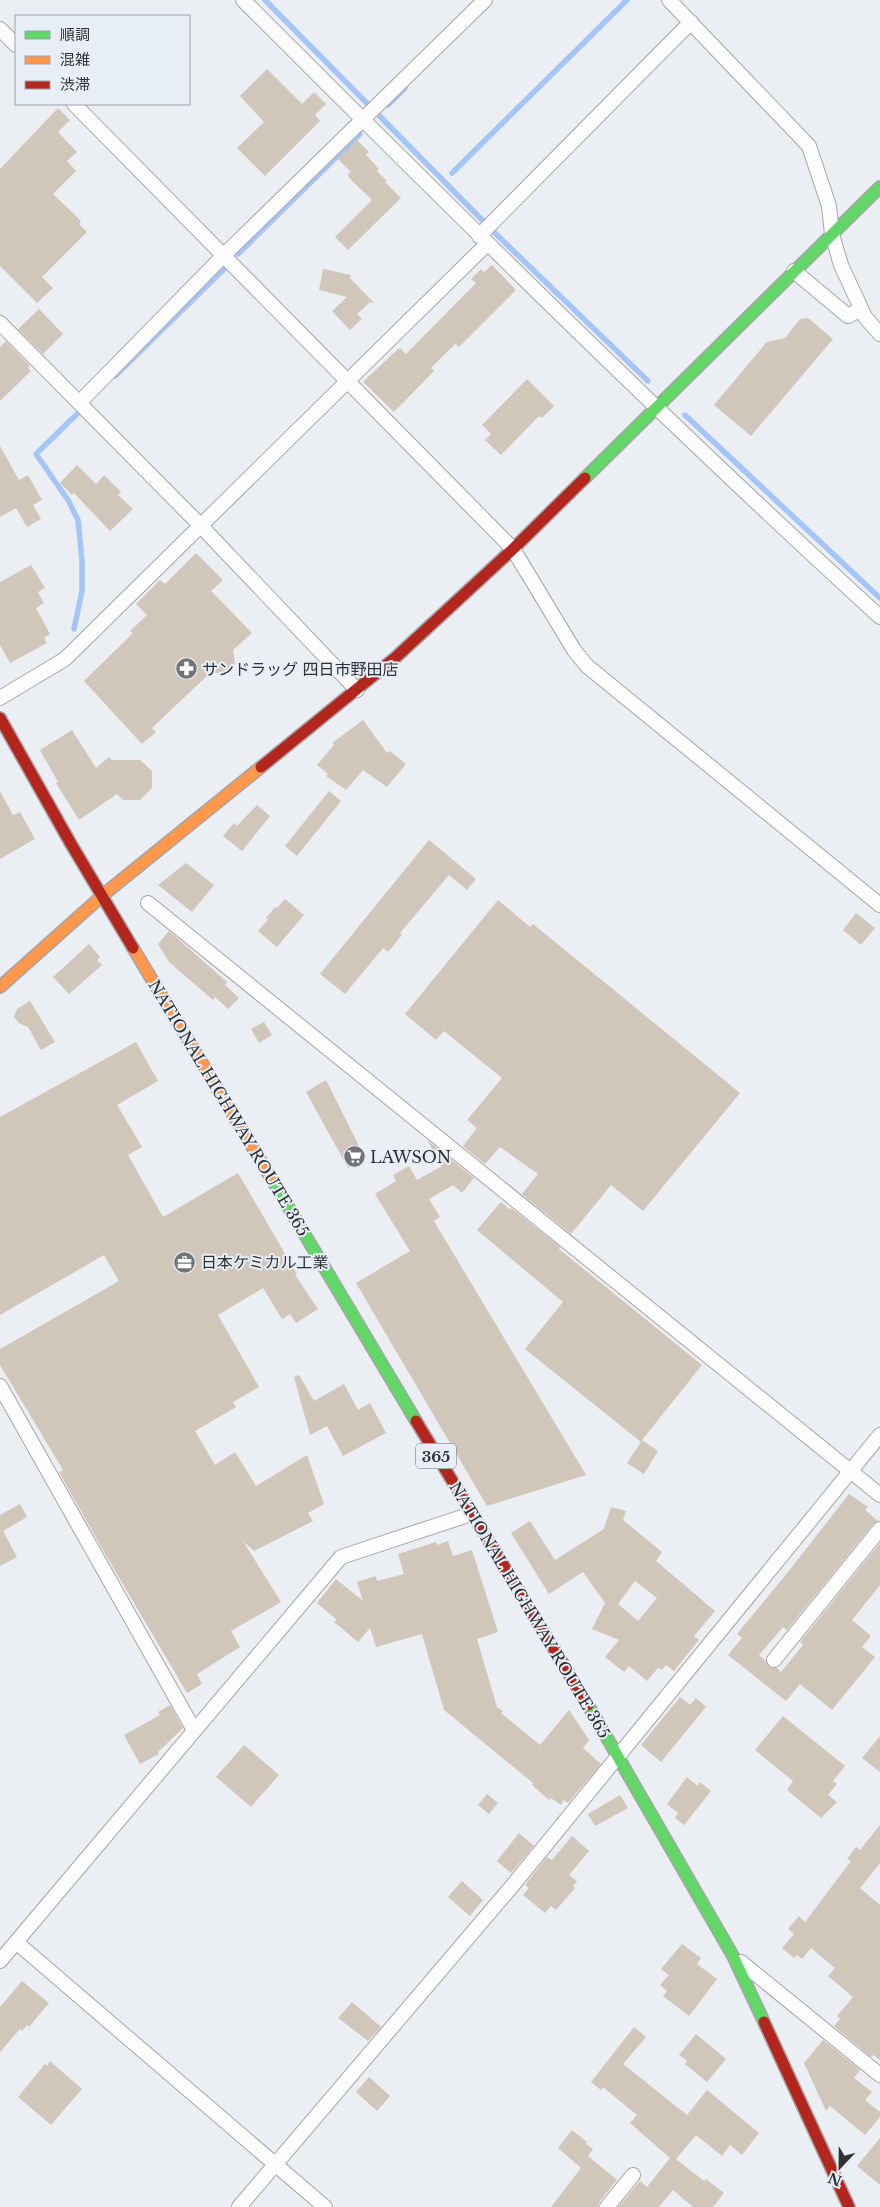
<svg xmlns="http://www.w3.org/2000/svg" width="880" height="2207" viewBox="0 0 880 2207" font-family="'Libre Baskerville','Noto Sans JP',serif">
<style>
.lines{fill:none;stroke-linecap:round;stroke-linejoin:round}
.stream{stroke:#a6c5f7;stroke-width:5.5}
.building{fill:#d0c6ba;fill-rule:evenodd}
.street-casing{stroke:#a4a5a8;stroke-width:16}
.fast-casing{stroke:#a4a5a8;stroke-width:14}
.slow-casing{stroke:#a4a5a8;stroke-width:14}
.jam-casing{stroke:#a4a5a8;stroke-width:14}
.street{stroke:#fcfcfd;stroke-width:14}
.fast{stroke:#63d668;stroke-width:11}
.slow{stroke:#ff974d;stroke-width:11}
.jam{stroke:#b3261e;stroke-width:11}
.labels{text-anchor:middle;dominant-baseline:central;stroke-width:4;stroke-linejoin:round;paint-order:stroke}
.shield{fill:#e8eef5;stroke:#666a6e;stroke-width:1}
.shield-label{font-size:15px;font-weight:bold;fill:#2f3234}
.poi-label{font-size:16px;fill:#2f3234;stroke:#e8eef5;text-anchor:start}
.street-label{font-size:16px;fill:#2f3234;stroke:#e8eef5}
</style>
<rect width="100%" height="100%" fill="#ebeef2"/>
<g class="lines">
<!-- stream -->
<path class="stream" d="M265,0L497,235L648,381
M388,105L405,88
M452,173L627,0
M238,254L360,134
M115,376L224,269
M685,415L880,598
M74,629L82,591V561L78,520L68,500L36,454L78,413"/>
</g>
<!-- building -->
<path class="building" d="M267,69L302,104L314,92L326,104L315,115L320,121L265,176L237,148L264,122L240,96Z
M58,108L70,120L58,132L77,152L67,161L76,171L53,194L81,221L79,224L87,232L42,277L53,288L37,303L0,266V169Z
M357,140L369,152L366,155L379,169L377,171L387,181L385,182L401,198L348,250L335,237L372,200L349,178L348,174L351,172L338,159Z
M492,265L516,290L459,347L455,344L431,368L434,371L394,412L363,382L398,349H401L406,354L476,283L471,279L481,269L484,272Z
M323,269L351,275L350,278L374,303L370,302L357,314L362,319L350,330L332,311L347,297L319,290Z
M39,309L63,334L43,354L18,329Z
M808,318L833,339L751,436L714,405L767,342L785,338L800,319Z
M6,341L30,366L28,368L31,371L0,401V347Z
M527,379L554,406L542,418L539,416L501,455L485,440L491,434L482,425Z
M0,446L19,480L28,475L42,500L33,505L41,519L27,527L16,508L0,517Z
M77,465L96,484L104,475L121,492L118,495L133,509L110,531L74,493L72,495L60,483Z
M196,553L223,580L211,591L252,633L233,650L235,663L231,671L223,674L211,672L152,728L156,732L142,744L84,681L133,633L130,631L147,615L136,604L160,580L165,584Z
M31,565L45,588L38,592L44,603L36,608L50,634L44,638L47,643L10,663L0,645V582Z
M363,720L387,753L390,751L406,764L387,787L363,770L346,790L326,776L328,774L317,765L334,745L332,743Z
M72,730L96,768L109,757L112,760H140L152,771V788L140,800H123L117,794L79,820L56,783L58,782L40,750Z
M0,791L13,815L20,812L35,839L0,859Z
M329,791L341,801L297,856L285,846Z
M257,805L270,816L242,851L223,836L234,823L237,826Z
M429,840L476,879L467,890L449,875L400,933L402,935L388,952L383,948L345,994L320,974Z
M186,863L214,885L192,912L158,885Z
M285,899L304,915L277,947L258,931L268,920L266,918L275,907L277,908Z
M498,900L530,927L533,924L740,1093L643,1211L611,1185L571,1234L522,1194L538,1174L500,1147L485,1164L463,1146L477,1128L467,1120L502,1078L444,1031L436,1040L405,1014Z
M856,913L875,928L861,945L843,930Z
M169,931L227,982L225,985L239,998L228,1009L215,997L213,1000L169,962L158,944Z
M89,944L100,957L97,960L102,965L69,994L53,977Z
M30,1001L55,1042L41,1050L28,1027L19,1023L14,1017L17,1009Z
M264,1022L272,1035L259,1043L251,1029Z
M136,1042L158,1081L117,1105L142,1147L128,1155L163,1217L238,1173L297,1274L295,1275L318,1309L296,1323L290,1314L282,1319L263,1288L218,1315L259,1387L233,1402L236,1407L195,1431L215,1465L235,1452L256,1486L307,1455L324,1504L308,1513L313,1521L254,1551L243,1541L281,1602L231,1631L240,1647L197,1674L202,1684L187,1693L104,1552L59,1472L63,1470L0,1365V1349L119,1281L104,1255L0,1315V1117Z
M326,1080L365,1158L348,1168L306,1092Z
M427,1140L474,1178L462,1193L453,1185L429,1199L440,1217L434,1221L586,1475L487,1506L356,1283L410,1251L375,1194L396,1181L393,1175L409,1166L417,1180L442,1166Z
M501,1202L509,1209L511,1208L560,1247L559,1249L702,1365L642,1440L658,1451L644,1474L627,1463L641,1442L525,1349L563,1302L477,1230Z
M299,1375L314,1401L344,1384L358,1410L370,1403L386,1433L343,1456L327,1426L310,1435L294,1377Z
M849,1494L868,1507L865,1510L878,1521L873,1524L787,1630L783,1627L759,1655L765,1660L769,1667L777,1668L781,1672L803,1645L800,1642L880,1543V1585L852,1620L871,1636L862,1647L875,1657L832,1710L800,1684L786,1701L728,1655L742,1638L737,1634L788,1572Z
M20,1504L27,1517L3,1531L17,1557L0,1566V1515Z
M611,1507L626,1511L623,1520L662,1552L656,1561L715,1611L694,1636L699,1640L674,1671L666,1665L662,1670L658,1668L647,1681L629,1666L624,1672L605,1657L619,1640L592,1629L605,1603L583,1572L549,1594L511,1533L530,1521L555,1560L604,1529ZM635,1581L657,1598L638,1621L618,1604Z
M448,1541L453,1556L472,1550L498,1632L477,1639L497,1707L503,1711L501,1713L540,1745L569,1710L589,1740L583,1748L601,1764L568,1803L564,1800L561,1805L551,1798L549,1800L532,1785L533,1783L444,1710L422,1634L376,1647L370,1628L358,1642L334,1622L337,1620L317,1603L336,1579L363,1601L357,1582L376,1576L377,1581L404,1574L398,1554L436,1542L437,1545Z
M680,1697L690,1705L696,1698L706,1707L661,1762L641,1745Z
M170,1705L183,1728L158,1752L159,1754L140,1764L124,1735L160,1715L158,1712Z
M783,1716L845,1766L833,1781L837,1784L828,1795L837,1802L821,1818L787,1790L793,1781L755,1750Z
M880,1736V1772L862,1758Z
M244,1745L279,1775L251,1807L216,1777Z
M687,1777L698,1786L700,1782L711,1791L684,1825L675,1818L678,1813L667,1804Z
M487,1794L498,1803L489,1814L478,1805Z
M620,1795L628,1808L595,1826L588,1814Z
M880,1825V1863L860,1888L880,1905V2060L873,2055L871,2057L834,2026L840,2019L837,2016L853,1997L828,1976L835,1968L811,1948L802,1959L797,1955L794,1958L782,1948L794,1934L788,1929L799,1916L805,1922L851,1861L847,1859L856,1847L860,1850Z
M519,1833L534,1846L511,1873L497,1861Z
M572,1836L589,1851L569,1875L577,1881L573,1886L575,1888L556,1910L551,1906L545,1913L523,1895L529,1888L525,1885L547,1857L552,1860Z
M462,1881L483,1900L470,1916L448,1897Z
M682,1944L701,1958L697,1964L717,1979L689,2016L663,1996L667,1991L660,1985L669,1975L661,1969Z
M22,1981L49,2003L29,2027L27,2025L22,2031L20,2029L0,2052V2007Z
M352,2002L381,2027L368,2041L338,2018Z
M634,2027L646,2037L623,2064L687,2115L707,2090L759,2133L742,2155L730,2145L722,2156L696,2135L676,2159L704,2181L706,2179L724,2193L713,2207H693L673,2190L659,2207H618L640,2181L647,2187L670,2158L630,2123L637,2115L603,2087L601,2090L591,2082Z
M696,2034L726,2059L707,2082L685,2064L687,2061L679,2055Z
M823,2040L860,2070L854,2078L872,2092L865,2100L880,2112V2117L865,2135L830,2106L826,2111L804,2063Z
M50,2061L82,2089L51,2125L18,2097L45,2064L47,2066Z
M369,2077L390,2096L377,2111L356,2092Z
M572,2130L587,2142L586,2144L593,2149L588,2156L617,2180L600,2201L598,2207H551L581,2168L558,2148Z
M880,2138V2185L857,2166Z"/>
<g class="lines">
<defs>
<path id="street" d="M243,0C452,209 662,418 880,617
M669,0L809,146L829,206L832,234L841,265L865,317L880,334
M0,29L16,45
M74,104L513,549L574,650L587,666L880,905
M479,236L691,22
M794,271L848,316L861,309
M0,323L200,525L357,690
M79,403L225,254L485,0
M0,698L65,659L487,244
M148,903L880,1495
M0,1386L194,1730
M774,1660L880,1529
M16,1942L325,2207
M0,1961L341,1557L471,1514
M741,1962L880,2075
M239,2207L513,1885L880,1435
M607,2207L633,2175"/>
<path id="fast" d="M585,478L880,187
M271,1178L416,1421
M588,1705L733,1956L764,2022"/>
<path id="slow" d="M133,948L271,1178
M0,987L103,895L261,767"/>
<path id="jam" d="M0,718L71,844L133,948
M261,767L395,658L513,549L585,478
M416,1421L588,1705
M764,2022L849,2207"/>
</defs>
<!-- street casing -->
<use href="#street" class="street-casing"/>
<!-- fast casing -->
<use href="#fast" class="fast-casing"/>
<!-- slow casing -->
<use href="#slow" class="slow-casing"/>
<!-- jam casing -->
<use href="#jam" class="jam-casing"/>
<!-- street -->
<use href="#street" class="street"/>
<!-- fast -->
<use href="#fast" class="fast"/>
<!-- slow -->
<use href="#slow" class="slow"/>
<!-- jam -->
<use href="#jam" class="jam"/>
</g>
<!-- icons -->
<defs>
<symbol id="pharmacy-disc" viewBox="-11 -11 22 22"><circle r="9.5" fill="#717476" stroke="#e8eef5"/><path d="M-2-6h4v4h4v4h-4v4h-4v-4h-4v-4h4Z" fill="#fff"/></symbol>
<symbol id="supermarket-disc" viewBox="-11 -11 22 22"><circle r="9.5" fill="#717476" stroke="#e8eef5"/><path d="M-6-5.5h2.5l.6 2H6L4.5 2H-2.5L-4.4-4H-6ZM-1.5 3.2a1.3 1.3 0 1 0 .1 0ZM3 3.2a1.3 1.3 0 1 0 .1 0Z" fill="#fff"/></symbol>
<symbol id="office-disc" viewBox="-11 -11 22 22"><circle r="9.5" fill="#717476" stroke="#e8eef5"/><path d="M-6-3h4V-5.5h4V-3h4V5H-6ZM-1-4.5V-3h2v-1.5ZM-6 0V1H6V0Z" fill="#fff"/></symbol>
</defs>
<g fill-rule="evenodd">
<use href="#pharmacy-disc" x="174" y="656" width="25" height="25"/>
<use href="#supermarket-disc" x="342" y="1144" width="25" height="25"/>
<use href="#office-disc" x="172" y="1250" width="25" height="25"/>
</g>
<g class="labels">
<!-- shield labels -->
<rect class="shield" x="416" y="1443.5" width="40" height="25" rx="4"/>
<g class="shield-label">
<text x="436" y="1456">365</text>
</g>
<!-- poi labels -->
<g class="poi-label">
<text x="202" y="669">サンドラッグ 四日市野田店</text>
<text x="370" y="1157">LAWSON</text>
<text x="201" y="1262">日本ケミカル工業</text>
</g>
<!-- street labels -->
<g class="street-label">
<text transform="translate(229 1108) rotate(59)">NATIONAL HIGHWAY ROUTE 365</text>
<text transform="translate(530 1610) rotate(59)">NATIONAL HIGHWAY ROUTE 365</text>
</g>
</g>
<!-- legend -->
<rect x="15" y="15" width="175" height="90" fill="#e8eef5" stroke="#9ea3a8"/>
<rect x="25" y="31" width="25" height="8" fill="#63d668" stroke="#9ea3a8"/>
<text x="60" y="40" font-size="15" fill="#2f3234">順調</text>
<rect x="25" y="56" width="25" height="8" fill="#ff974d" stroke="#9ea3a8"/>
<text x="60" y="65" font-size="15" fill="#2f3234">混雑</text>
<rect x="25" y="81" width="25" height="8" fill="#b3261e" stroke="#9ea3a8"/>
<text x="60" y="90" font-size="15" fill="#2f3234">渋滞</text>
<!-- north arrow -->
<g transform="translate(840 2167) rotate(202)" stroke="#e8eef5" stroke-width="4" paint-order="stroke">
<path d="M0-4L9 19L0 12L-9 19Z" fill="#2f3234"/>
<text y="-8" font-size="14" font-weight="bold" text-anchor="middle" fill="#2f3234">N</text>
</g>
</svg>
